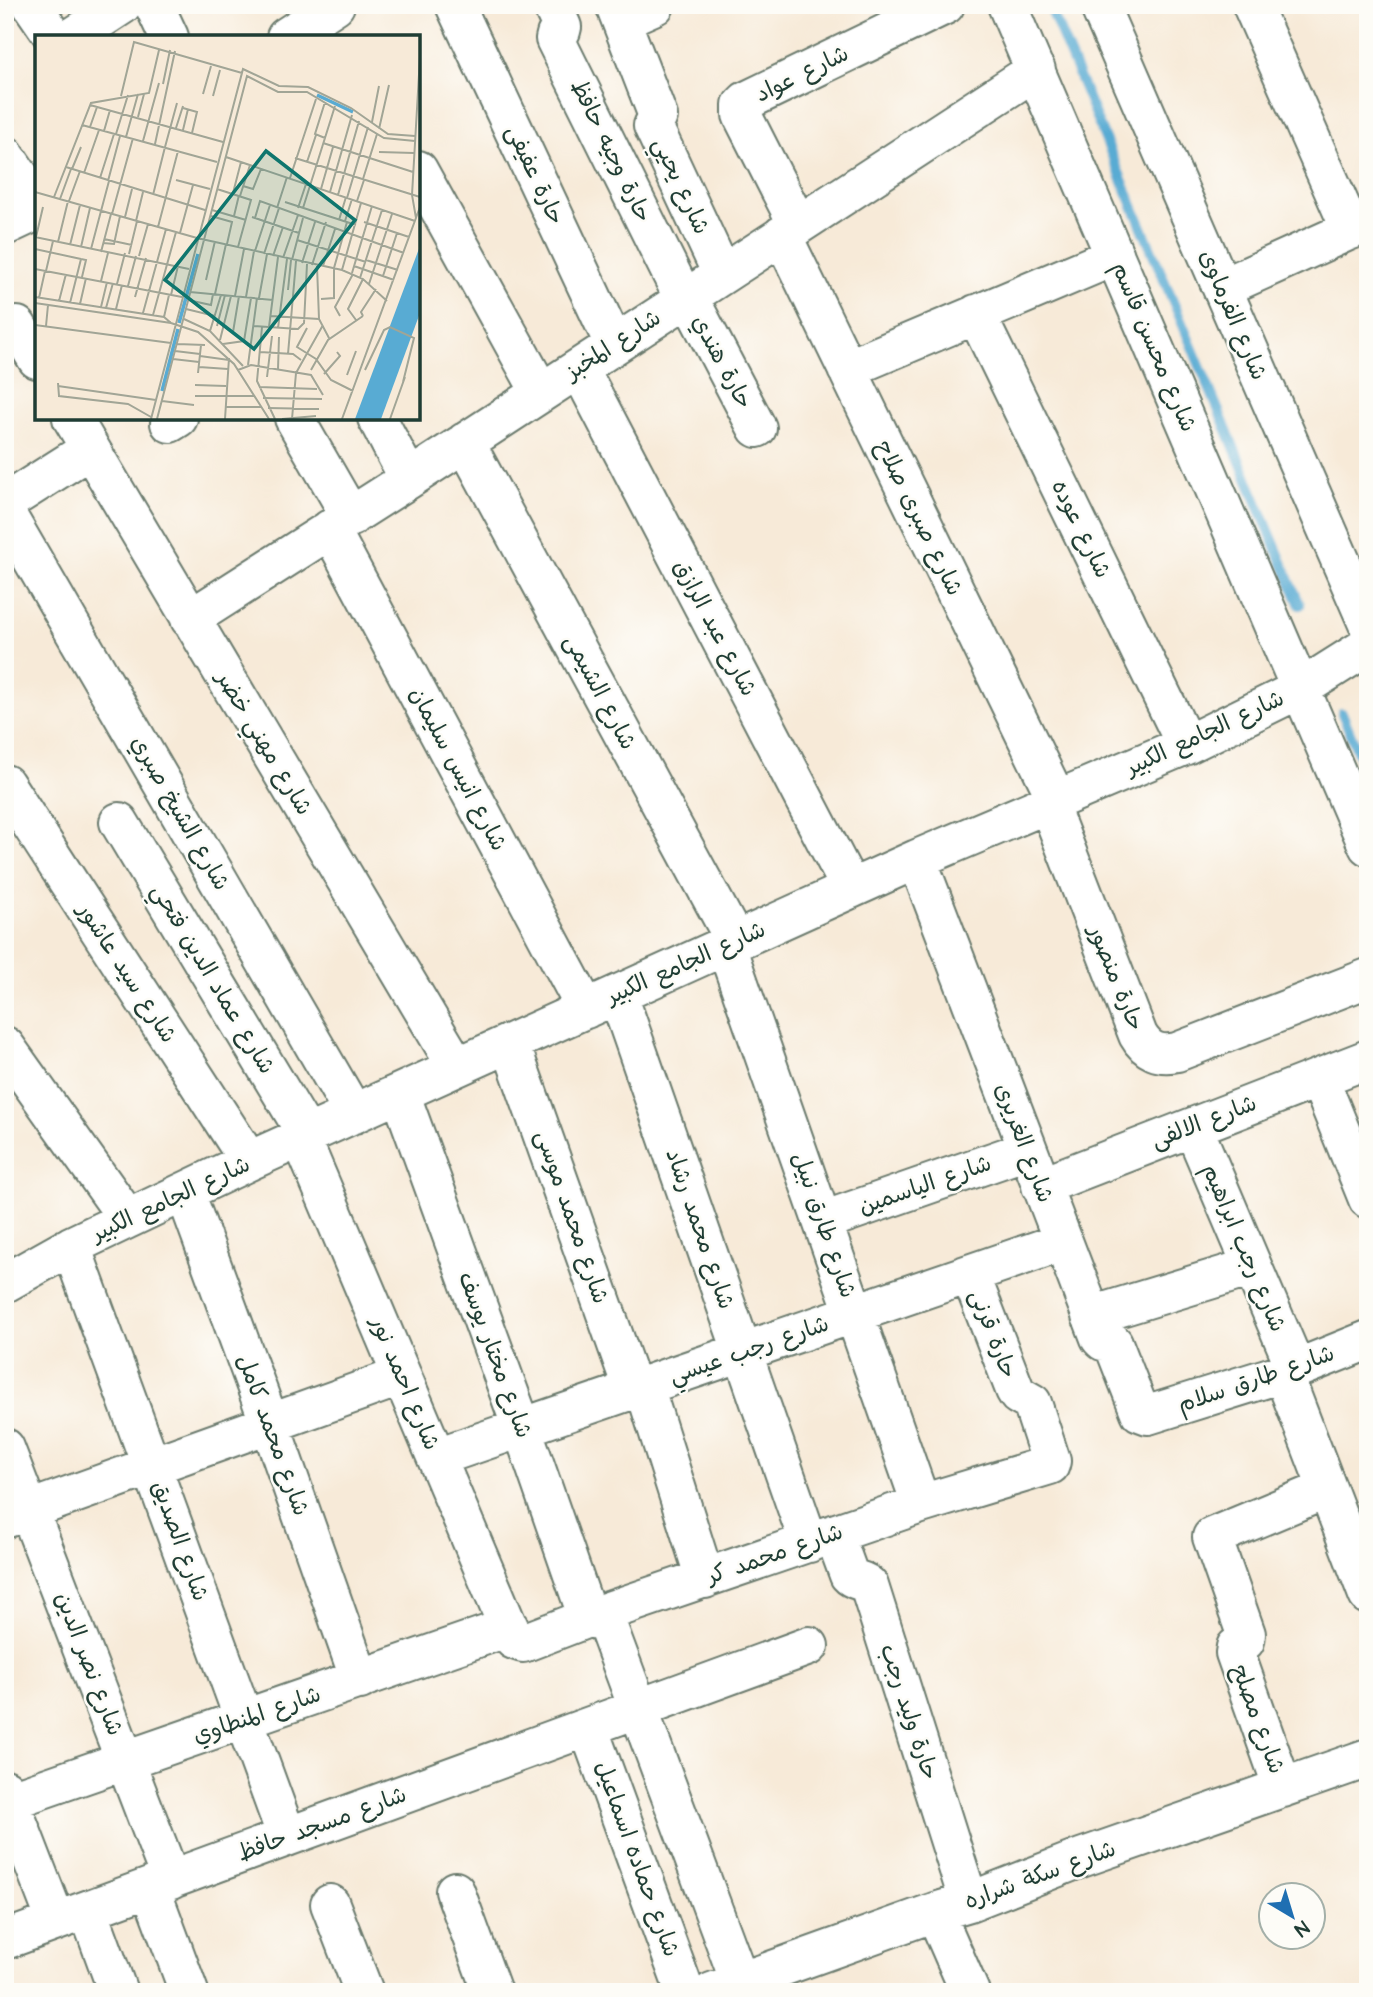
<svg xmlns="http://www.w3.org/2000/svg" width="1373" height="1997" viewBox="0 0 1373 1997" font-family="'Architects Daughter','Playpen Sans Arabic',sans-serif">
<style>
.lines{fill:none;stroke-linecap:round;stroke-linejoin:round}
.stream{stroke:#58abd3;stroke-width:10}
.minor-casing{stroke:#6b7a6d;stroke-width:42}
.minor{stroke:#fff;stroke-width:38}
.labels{text-anchor:middle;dominant-baseline:central;stroke-width:5;stroke-linejoin:round;paint-order:stroke}
.street-label{font-size:23px;fill:#1f3d34;stroke:#fdfcf7}
.inset-river{fill:none;stroke:#58abd3;stroke-width:3.5}
.inset-road{fill:none;stroke:#a1a596;stroke-width:2}
.view{fill:#0f766e;fill-opacity:0.15;stroke:#0f766e;stroke-width:3.5}
.inset-edge{fill:none;stroke:#1f3d34;stroke-width:3.5}
</style>
<rect width="100%" height="100%" fill="#fdfcf7"/>
<filter id="ink" filterUnits="userSpaceOnUse"><feTurbulence type="fractalNoise" baseFrequency=".0143" numOctaves="2"/><feDisplacementMap in="SourceGraphic" scale="14" xChannelSelector="R" yChannelSelector="G"/><feConvolveMatrix kernelMatrix="1 2 1 2 8 2 1 2 1" color-interpolation-filters="sRGB"/></filter>
<filter id="wash" filterUnits="userSpaceOnUse"><feTurbulence type="fractalNoise" baseFrequency=".00686" numOctaves="4" result="noise"/><feDisplacementMap in="SourceGraphic" scale="28" xChannelSelector="R" yChannelSelector="G"/><feGaussianBlur stdDeviation="1.57" result="paint"/><feColorMatrix in="noise" values="0 0 0 0 0 0 0 0 0 0 0 0 0 0 0 0 0 1.4 0 .05"/><feComposite in="paint" operator="in"/></filter>
<g filter="url(#wash)">
<rect width="100%" height="100%" fill="#f7ead8"/>
<g class="lines">
<!-- stream -->
<path class="stream" d="M1049,5L1300,605
M1342,713L1368,777"/>
</g>
</g>
<g filter="url(#ink)">
<g class="lines">
<defs>
<path id="minor" d="M32,5L54,37
M154,5L169,37
M455,5L614,344
M552,5L562,27L561,31L556,35L555,39L684,299
M615,5L658,116L653,126L722,274
M1007,5L1368,846
M1099,5L1368,624
M1252,5L1351,230
M621,20L655,5
M73,37L122,5
M286,37L335,5
M5,155L37,202
M418,170L541,393
M798,225L742,115V105L746,101L945,5
M5,226L37,211
M782,235L1057,800
M1222,288L1368,222
M688,296L757,428
M976,314L1186,745
M17,326L37,359
M579,368L851,889
M847,369L1115,256
M72,418L457,1067
M294,418L351,517
M377,418L409,479
M170,423L178,418
M465,442L735,941
M5,503L90,449
M5,512L354,1114
M330,529L586,1009
M190,619L409,479L1036,70
M5,784L249,1161
M1048,803L1138,1035C1147,1051 1160,1056 1177,1052L1368,978
M119,822L307,1135
M917,859L1100,1338L1103,1341L1110,1340L1113,1343L1140,1412L1148,1415L1296,1369L1368,1340
M726,946L921,1504
M618,995L809,1543
M510,1043L633,1390
M5,1046L128,1219
M1319,1078L1368,1199
M400,1093L522,1428L588,1618
M1193,1127L1296,1369
M301,1138L512,1636L514,1640L523,1643L588,1618L921,1504L1050,1465L1051,1461L1032,1403L1018,1395L1015,1390L970,1274
M1041,1186L1368,1059
M185,1192L270,1424L360,1680
M823,1221L1027,1150
M71,1246L287,1837
M5,1283L71,1246L249,1161L917,859L1186,745L1300,689L1368,646
M1091,1316L1252,1267
M1283,1373L1368,1595
M644,1386L705,1579
M5,1448L171,1880
M437,1457L1062,1242
M7,1518L402,1376
M834,1534L849,1575C855,1582 864,1579 869,1586L969,1902
M603,1614L740,1982
M588,1727L685,1992
M1283,1788L1235,1653L1236,1647L1245,1641L1246,1634L1212,1537L1327,1489
M5,1789L56,1921
M5,1802L509,1627
M150,1887L189,1992
M455,1891L492,1992
M330,1904L364,1992
M88,1910L118,1992
M935,1912L970,1992
M5,1940L809,1646
M712,1992L935,1912L969,1902L1081,1858L1368,1758"/>
</defs>
<!-- minor casing -->
<use href="#minor" class="minor-casing"/>
<!-- minor -->
<use href="#minor" class="minor"/>
</g>
</g>
<g class="labels">
<!-- street labels -->
<g class="street-label">
<text transform="translate(802 74) rotate(-26)">شارع عواد</text>
<text transform="translate(611 151) rotate(64)">حارة وجيه حافظ</text>
<text transform="translate(535 175) rotate(65)">حارة عفيفى</text>
<text transform="translate(681 186) rotate(65)">شارع يحيي</text>
<text transform="translate(1233 315) rotate(67)">شارع الفرماوى</text>
<text transform="translate(613 345) rotate(-33)">شارع المخبز</text>
<text transform="translate(1154 347) rotate(67)">شارع محسن قاسم</text>
<text transform="translate(722 362) rotate(62)">حارة هندي</text>
<text transform="translate(919 518) rotate(64)">شارع صبرى صلاح</text>
<text transform="translate(1081 529) rotate(64)">شارع عوده</text>
<text transform="translate(715 628) rotate(62)">شارع عبد الرازق</text>
<text transform="translate(600 692) rotate(62)">شارع الشيمى</text>
<text transform="translate(1205 733) rotate(-25)">شارع الجامع الكبير</text>
<text transform="translate(264 743) rotate(59)">شارع مهني خضر</text>
<text transform="translate(458 769) rotate(62)">شارع انيس سليمان</text>
<text transform="translate(180 813) rotate(60)">شارع الشيخ صبري</text>
<text transform="translate(686 963) rotate(-24)">شارع الجامع الكبير</text>
<text transform="translate(127 973) rotate(57)">شارع سيد عاشور</text>
<text transform="translate(1116 978) rotate(68)">حارة منصور</text>
<text transform="translate(213 979) rotate(59)">شارع عماد الدين فتحي</text>
<text transform="translate(1204 1122) rotate(-21)">شارع الالفى</text>
<text transform="translate(1024 1143) rotate(69)">شارع الغريرى</text>
<text transform="translate(925 1185) rotate(-19)">شارع الياسمين</text>
<text transform="translate(171 1199) rotate(-25)">شارع الجامع الكبير</text>
<text transform="translate(572 1217) rotate(71)">شارع محمد موسى</text>
<text transform="translate(824 1225) rotate(71)">شارع طارق نبيل</text>
<text transform="translate(700 1229) rotate(71)">شارع محمد رشاد</text>
<text transform="translate(1244 1248) rotate(67)">شارع رجب ابراهيم</text>
<text transform="translate(993 1334) rotate(69)">حارة قرنى</text>
<text transform="translate(749 1350) rotate(-19)">شارع رجب عيسي</text>
<text transform="translate(495 1355) rotate(70)">شارع مختار يوسف</text>
<text transform="translate(1256 1379) rotate(-19)">شارع طارق سلام</text>
<text transform="translate(405 1383) rotate(67)">شارع احمد نور</text>
<text transform="translate(273 1435) rotate(70)">شارع محمد كامل</text>
<text transform="translate(180 1541) rotate(70)">شارع الصديق</text>
<text transform="translate(775 1554) rotate(-19)">شارع محمد كر</text>
<text transform="translate(89 1664) rotate(69)">شارع نصر الدين</text>
<text transform="translate(909 1712) rotate(72)">حارة وليد رجب</text>
<text transform="translate(257 1715) rotate(-19)">شارع المنطاوي</text>
<text transform="translate(1258 1719) rotate(70)">شارع مصلح</text>
<text transform="translate(322 1824) rotate(-20)">شارع مسجد حافظ</text>
<text transform="translate(637 1859) rotate(70)">شارع حماده اسماعيل</text>
<text transform="translate(1040 1875) rotate(-20)">شارع سكة شراره</text>
</g>
</g>
<!-- overview -->
<g transform="translate(35 35)">
<rect width="385" height="385" fill="#f7ead8"/>
<path d="M385,211V278L346,384H320Z" fill="#58abd3"/>
<path class="inset-river" d="M282,60L318,77M144,288L163,219M127,356L143,294"/>
<path class="inset-road" d="M128,49L135,15M168,59L176,31M86,61L99,7L207,38M178,61L185,35M290,67L280,99L290,103M55,70L188,107M148,73L162,77L157,98M103,82L109,59M337,87L344,51M47,90L182,127M55,92L62,72M141,93L148,71M344,94L354,50M148,95L153,74M69,96L75,75M81,99L93,60M91,102L103,59M108,106L124,48M288,108L378,137M120,109L140,16M130,112L142,68M344,117L379,118M191,122L380,186M260,123L385,162M272,127L281,100M31,132L170,175M37,134L46,112M49,138L64,95M65,143L79,99M255,143L281,64M328,144L342,99M141,145L175,154M73,146L85,101M208,151L218,154L226,134M182,154L216,165L203,212M286,154L298,112M0,157L162,203L307,235L328,244L352,266M295,157L317,80M198,158L206,127M118,160L130,112M303,160L324,86M205,161L215,130M19,162L56,68L114,58L124,15M312,163L333,92M25,164L36,134M34,166L45,136M322,166L329,145M250,167L321,190M242,173L252,142M263,173L271,149M268,173L300,71M177,175L211,185M66,176L74,146M77,179L98,103M176,181L197,187L192,209M199,181L204,160M90,182L97,154M217,182L264,198M220,183L225,166L369,218M381,183L377,160L385,22M304,185L311,162M101,186L108,157M310,186L317,164M329,187L374,202M123,192L143,116M145,198L158,150M0,202L154,234M1,202L8,172M69,204L97,210M262,205L331,227M23,207L33,166M68,208L79,209L85,181M35,210L45,170M46,212L55,173M0,214L46,224M56,214L66,176M220,216L235,170M66,217L76,179M94,219L102,186M229,219L244,173M104,221L113,189M238,221L248,192M248,223L263,180M46,224L51,225L47,242M257,225L268,183M331,225L363,235M267,228L280,187M277,230L291,187M282,231L284,284M288,231L300,194M319,231L359,245M0,234L147,262M307,235L326,168M11,236L18,206M317,238L337,171M348,241L362,198M325,243L347,175M171,245L180,206M66,246L73,218M82,249L90,218M334,249L357,179M93,251L101,221M253,255L256,225M155,257L238,265M180,259L191,209M136,260L143,231M200,261L209,214M0,262L129,282L136,288M100,262L111,223M211,262L219,216M4,263L10,236M224,263L232,219M286,264L299,263V233L312,187M153,265L176,270L178,259M24,266L31,239M0,268L136,288L163,297L199,329L234,384M35,268L46,224M45,269L51,243M66,272L72,247M71,273L78,248M81,274L87,250M151,274L180,281M108,278L131,194M118,280L141,197M236,281L284,284L294,303M305,281L300,272L318,239M328,281L326,277L341,254M129,282L134,260M149,284L175,296L208,331M321,285L313,274L328,244M0,290L136,308M11,291L13,270M182,291L190,260M218,291L263,294L269,288L272,229M227,292L222,346L240,384M234,292L243,222M243,293L252,224M272,293L262,312L281,324L296,345L318,356M175,296L186,260M198,297L204,261M185,305L196,261M142,309L170,310M188,309L209,306L216,263M140,316L165,319M225,317L258,319L266,325M253,319L261,226M165,321L194,325M138,324L164,327M213,330L222,263M164,332L193,334M243,334L244,302M203,335L216,330L276,340L288,360M276,335L293,305L328,281M330,335L349,295L355,292L379,303L368,347M163,338L166,310M261,338L288,290M289,339L305,321L302,317M312,340L321,316M232,342L237,301M23,348L24,361L93,369L116,382M160,350L191,351M23,351L121,365M224,352L282,354M160,361H191M191,361H220M228,363L287,364M127,366L159,370M190,372H227M233,373L284,374M116,384L208,34L244,51L273,52L316,73L353,99L380,101M122,384L212,41L243,57H272L349,103L380,106M190,384L194,323M247,384L281,381M257,384L261,338M307,384L385,172M355,384L370,342"/>
<path class="view" d="M231,116L320,185L219,314L130,245Z"/>
<rect width="385" height="385" class="inset-edge"/>
</g>
<!-- margin -->
<rect width="1373" height="1997" fill="none" stroke="#fdfcf7" stroke-width="28"/>
<!-- north arrow -->
<g transform="translate(1292 1916) rotate(142)"><circle r="33" fill="#fdfcf7" stroke="#a4b0a9" stroke-width="2"/>
<path d="M0-5L12 26L0 18L-12 26Z" fill="#1f6fb2"/>
<text y="-10" font-size="19" font-weight="bold" text-anchor="middle" fill="#1f3d34">N</text>
</g>
</svg>
